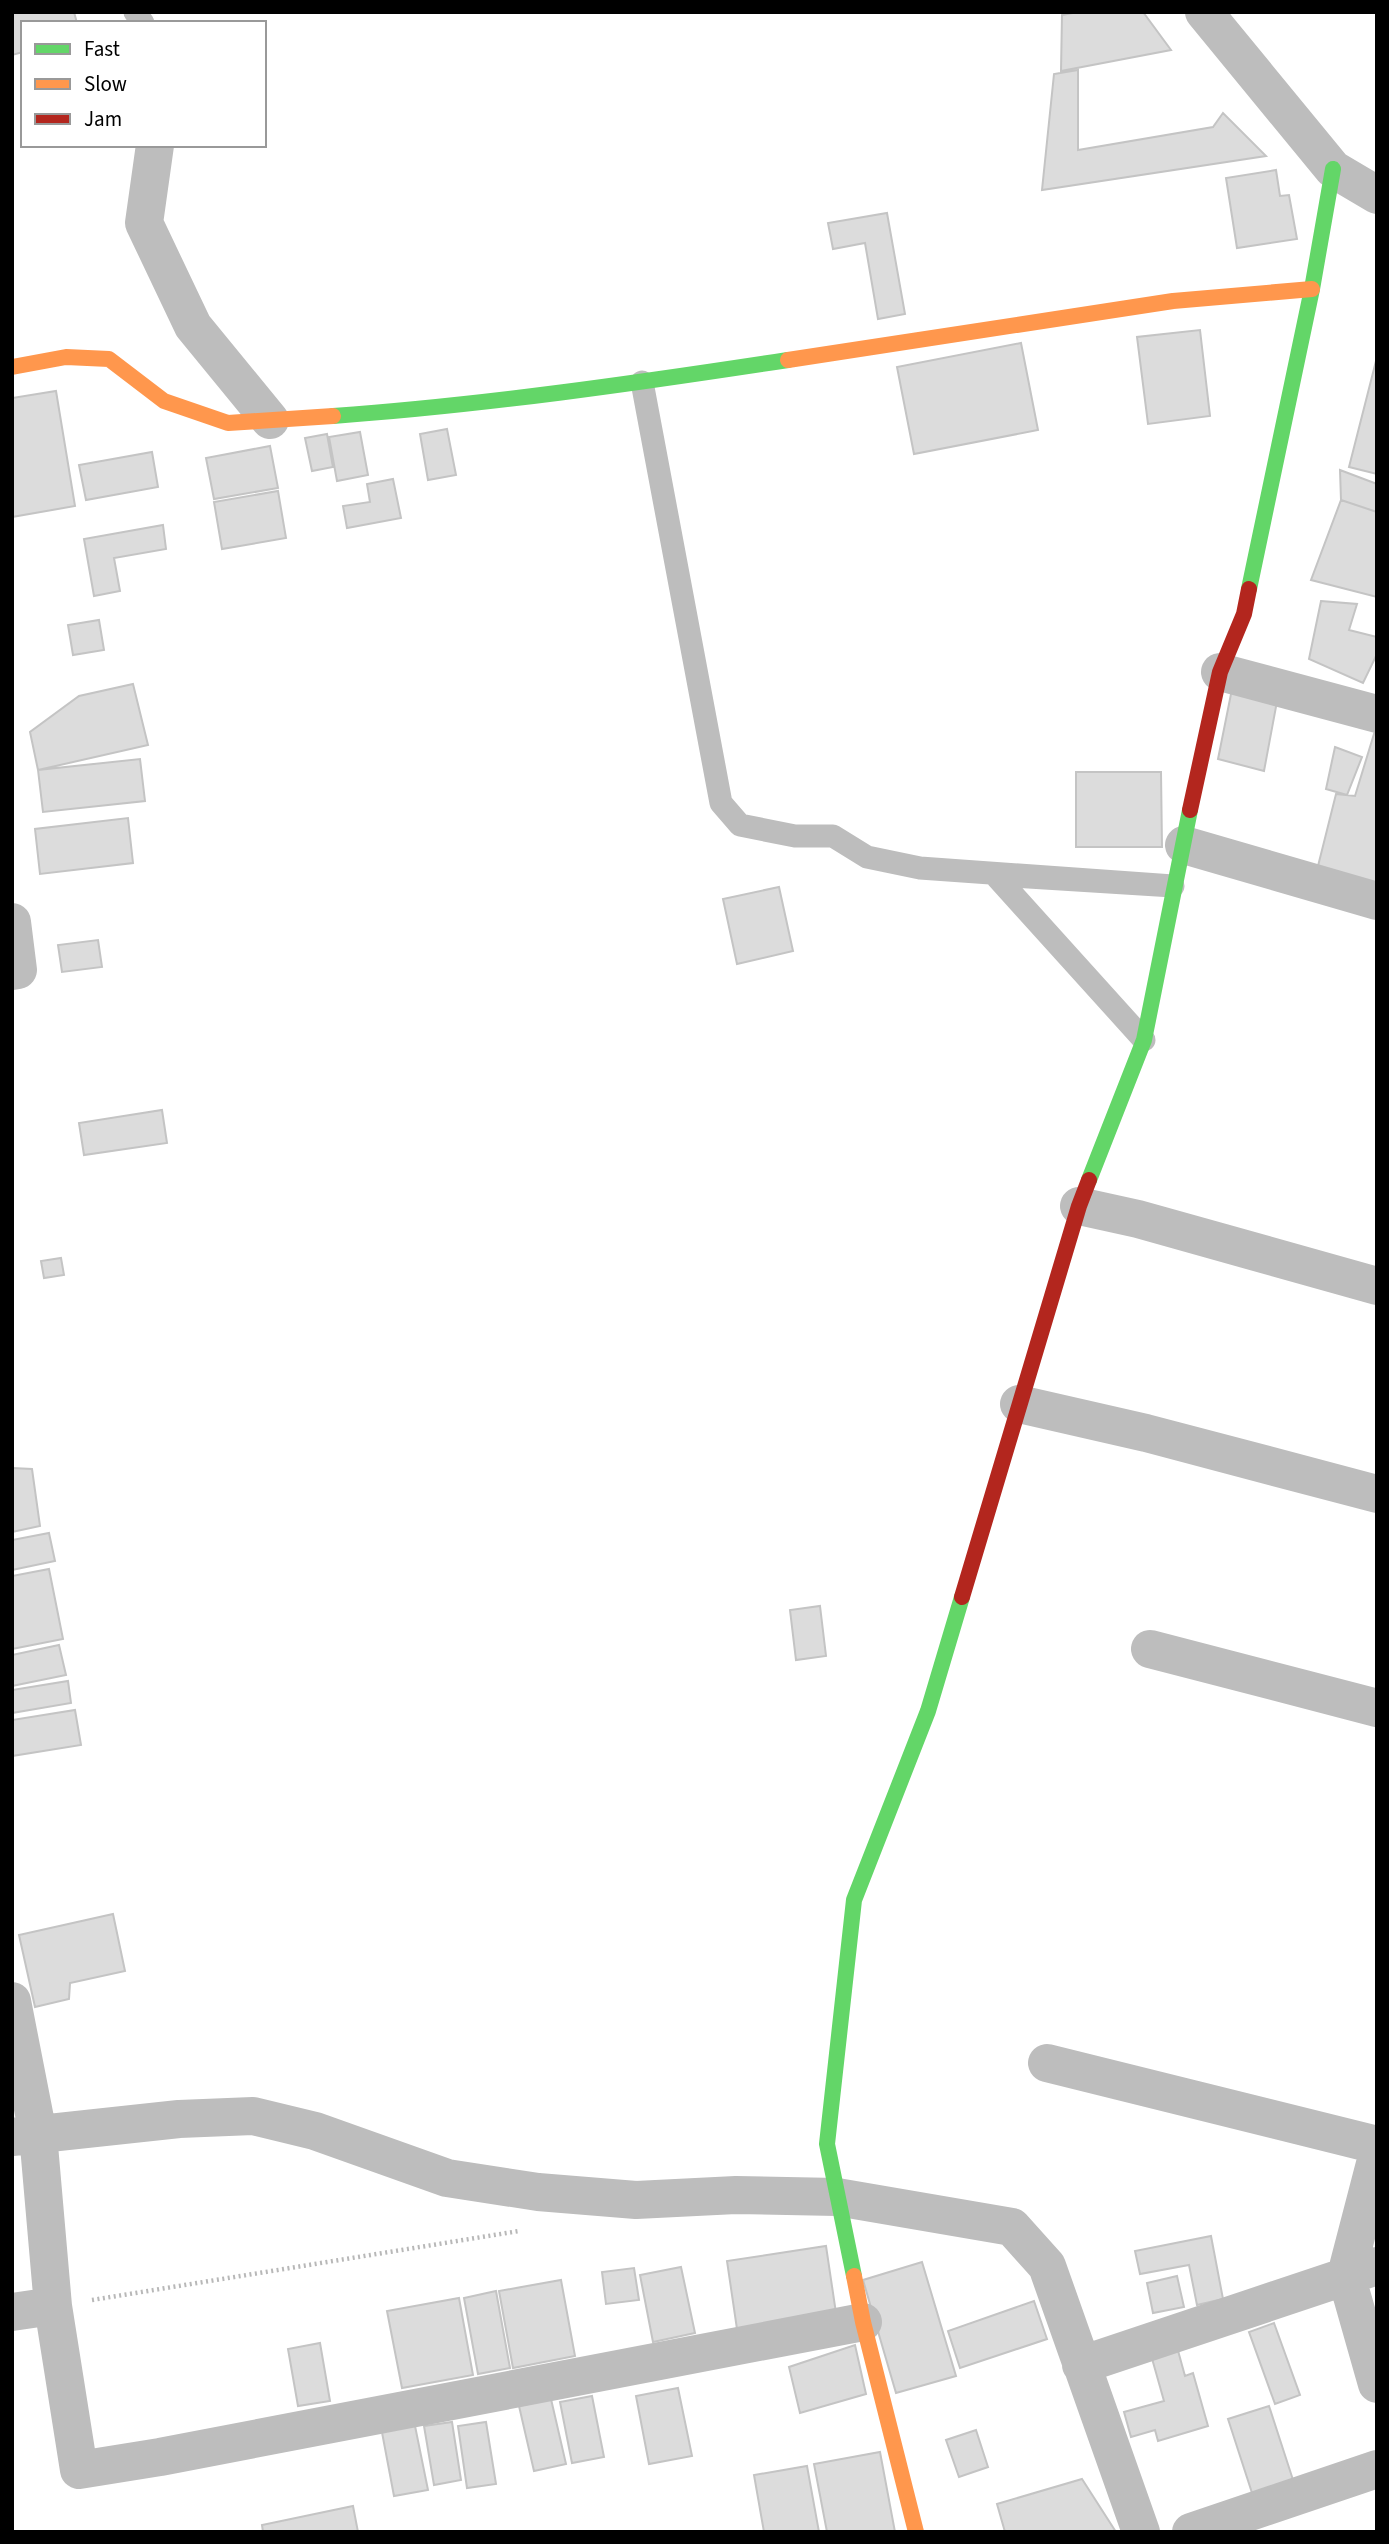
<svg xmlns="http://www.w3.org/2000/svg" width="1389" height="2544" viewBox="0 0 1389 2544" font-family="'Source Sans 3',sans-serif">
<style>
.building{fill:#dcdcdc;stroke:#c4c4c4;stroke-width:2}
.lines{fill:none;stroke-linecap:round;stroke-linejoin:round}
.path{stroke:#b8b8b8;stroke-width:4.5;stroke-dasharray:2 3.5;stroke-linecap:butt}
.lane{stroke:#bdbdbd;stroke-width:23}
.street{stroke:#bdbdbd;stroke-width:38}
.fast{stroke:#63d668;stroke-width:16}
.slow{stroke:#ff974d;stroke-width:16}
.jam{stroke:#b3261e;stroke-width:16}
</style>
<rect width="100%" height="100%" fill="#fff"/>
<!-- building -->
<path class="building" d="M12,12H74L77,23H23V52L12,55Z
M1078,12H1143L1171,50L1061,71L1062,15Z
M1078,70V150L1213,127L1223,113L1266,156L1042,190L1054,74Z
M1276,170L1280,196L1289,195L1297,239L1237,248L1226,178Z
M887,213L905,314L878,319L865,243L833,249L828,223Z
M1200,330L1210,416L1148,424L1137,337Z
M1021,343L1038,430L914,454L897,367Z
M1377,357V474L1349,467Z
M56,391L75,506L12,517V398Z
M447,429L456,475L428,480L420,434Z
M360,432L368,475L337,481L329,437Z
M327,434L333,467L312,471L305,438Z
M270,446L278,488L214,499L206,458Z
M152,452L158,487L86,500L79,465Z
M1340,470L1377,484V512L1341,500Z
M393,479L401,518L347,528L343,506L370,502L367,484Z
M278,491L286,538L222,549L214,502Z
M1341,500L1377,512V597L1311,580Z
M163,525L166,549L114,558L120,591L94,596L84,539Z
M1321,601L1357,604L1349,630L1377,637V654L1363,683L1309,659Z
M99,620L104,650L73,655L68,625Z
M133,684L148,745L38,770L30,732L79,696Z
M1233,684L1278,696L1264,771L1218,759Z
M1377,724V891L1316,874L1336,794L1355,796Z
M1335,747L1362,757L1347,795L1326,789Z
M140,759L145,801L43,812L38,770Z
M1076,772H1161L1162,847H1076Z
M128,818L133,863L40,874L35,829Z
M779,887L793,951L737,964L723,899Z
M98,940L102,967L62,972L58,945Z
M162,1110L167,1143L84,1155L79,1123Z
M61,1258L64,1275L44,1278L41,1261Z
M12,1468L32,1469L40,1526L12,1532Z
M49,1533L55,1561L12,1570V1540Z
M49,1569L63,1639L12,1649V1576Z
M820,1606L826,1656L796,1660L790,1610Z
M59,1645L66,1675L12,1686V1655Z
M68,1681L71,1703L12,1713V1690Z
M75,1710L81,1745L12,1756V1720Z
M113,1914L125,1971L70,1983L69,1999L35,2007L19,1935Z
M1211,2236L1223,2299L1197,2305L1189,2265L1140,2274L1135,2251Z
M826,2246L836,2313L737,2329L727,2261Z
M922,2262L956,2376L896,2393L863,2280Z
M681,2267L695,2333L653,2342L640,2275Z
M634,2268L639,2300L606,2304L602,2272Z
M1177,2276L1184,2307L1153,2313L1147,2283Z
M561,2280L575,2356L513,2368L499,2291Z
M496,2291L510,2368L478,2374L464,2298Z
M459,2298L473,2375L402,2388L387,2311Z
M1034,2301L1047,2339L960,2368L948,2331Z
M1274,2323L1300,2395L1275,2404L1249,2332Z
M320,2343L330,2401L298,2406L288,2349Z
M855,2345L866,2394L800,2413L789,2367Z
M1177,2347L1185,2376L1193,2373L1208,2426L1158,2441L1155,2430L1131,2437L1124,2412L1164,2401L1151,2355Z
M678,2388L692,2456L649,2464L636,2396Z
M592,2396L604,2457L572,2463L560,2402Z
M551,2399L566,2464L534,2471L519,2406Z
M1269,2406L1295,2486L1254,2499L1228,2419Z
M414,2421L428,2490L394,2496L381,2427Z
M452,2422L461,2480L434,2485L424,2426Z
M486,2422L496,2484L467,2488L458,2426Z
M976,2430L988,2467L959,2477L946,2440Z
M880,2452L895,2532H827L814,2464Z
M807,2466L819,2532H764L754,2475Z
M1082,2479L1116,2532H1005L997,2504Z
M353,2506L358,2532H263L262,2525Z"/>
<g class="lines">
<!-- path -->
<path class="path" d="M92,2300L519,2231"/>
<!-- lane -->
<path class="lane" d="M135,12L143,23
M642,382L721,803L740,825L795,836H833L867,857L920,868L1173,886L995,875
M995,875L1144,1040"/>
<!-- street -->
<path class="street" d="M1204,12L1333,169L1377,195
M155,145L144,223L193,326L270,420
M1220,672L1377,714
M1184,845L1377,901
M12,922L18,970L12,971
M1079,1206L1138,1219L1377,1286
M1019,1404L1146,1433L1377,1494
M1150,1649L1377,1708
M12,2001L38,2134L53,2306L79,2470L160,2457L863,2322
M1047,2063L1377,2145
M12,2137L179,2119L253,2116L315,2131L447,2178L538,2192L636,2200L736,2195L837,2197L1012,2227L1047,2266L1141,2532
M1377,2156L1346,2275L1377,2384
M12,2312L53,2306
M1081,2365L1377,2266
M1191,2532L1377,2469"/>
<!-- fast -->
<path class="fast" d="M333,416C485,405 637,383 788,360
M1249,589L1312,289L1333,169
M1089,1180L1144,1040L1190,810
M854,2276L827,2144L854,1900L928,1711L962,1597"/>
<!-- slow -->
<path class="slow" d="M788,360L1173,301L1312,289
M12,367L66,357L109,359L164,401L228,423L333,416
M854,2276L863,2322L916,2532"/>
<!-- jam -->
<path class="jam" d="M1190,810L1220,672L1244,614L1249,589
M962,1597L1079,1206L1089,1180"/>
</g>
<!-- border -->
<rect width="1389" height="2544" fill="none" stroke="#000000" stroke-width="28"/>
<!-- legend -->
<rect x="21" y="21" width="245" height="126" fill="#ffffff" stroke="#999999" stroke-width="2"/>
<rect x="35" y="44" width="35" height="10" fill="#63d668" stroke="#999999" stroke-width="2"/>
<text x="84" y="56" font-size="21" fill="#000000">Fast</text>
<rect x="35" y="79" width="35" height="10" fill="#ff974d" stroke="#999999" stroke-width="2"/>
<text x="84" y="91" font-size="21" fill="#000000">Slow</text>
<rect x="35" y="114" width="35" height="10" fill="#b3261e" stroke="#999999" stroke-width="2"/>
<text x="84" y="126" font-size="21" fill="#000000">Jam</text>
</svg>
